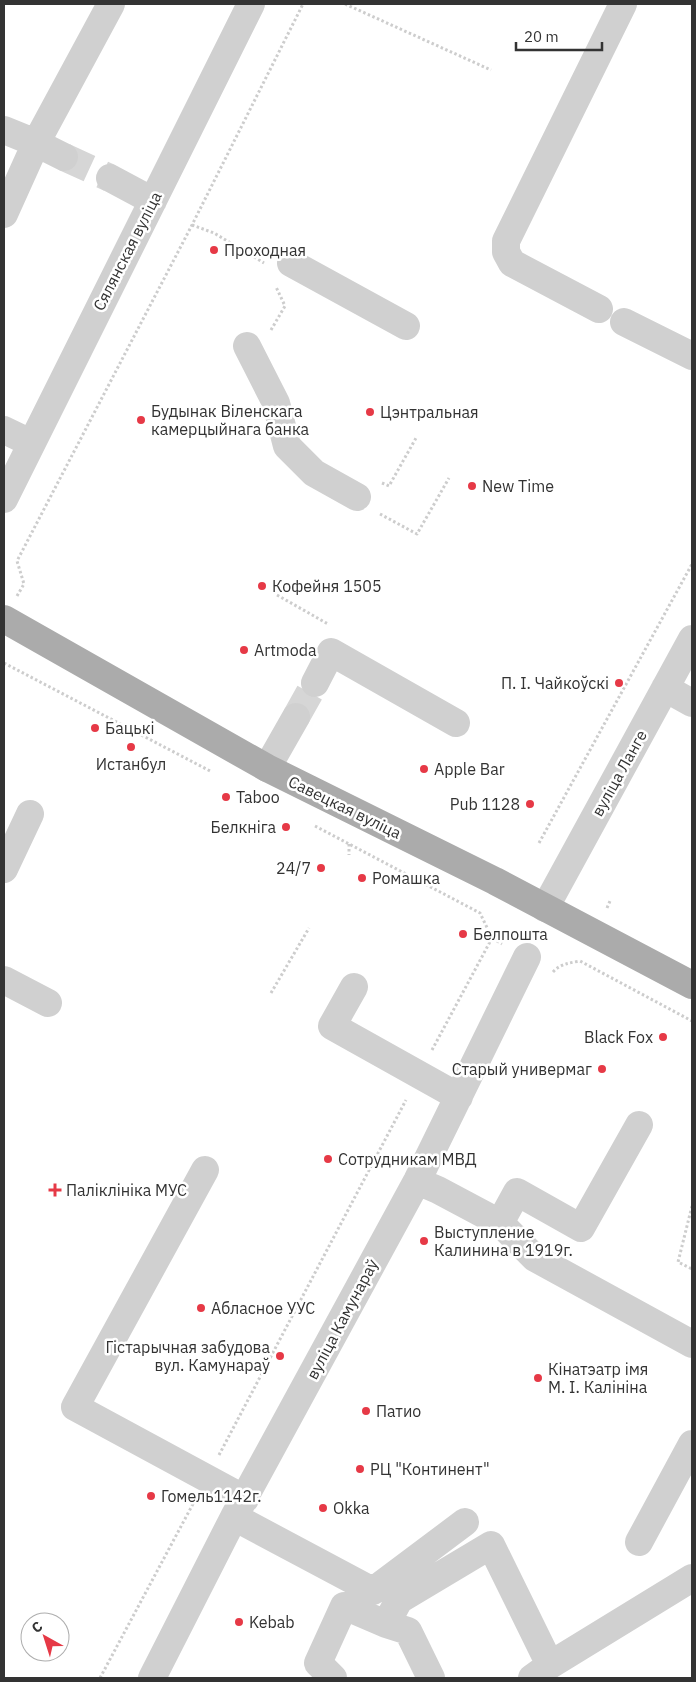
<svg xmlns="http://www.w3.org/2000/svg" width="696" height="1682" viewBox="0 0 696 1682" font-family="'IBM Plex Sans',sans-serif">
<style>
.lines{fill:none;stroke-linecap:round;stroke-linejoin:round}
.minor-tunnel{stroke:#d6d6d6;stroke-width:28;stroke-dasharray:28 14;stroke-linecap:butt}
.path{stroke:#cdcdcd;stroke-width:3;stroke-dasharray:2.5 2.5;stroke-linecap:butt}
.minor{stroke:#d0d0d0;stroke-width:28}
.major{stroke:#ababab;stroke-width:28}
.poi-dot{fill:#e63946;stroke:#fff;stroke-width:2}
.labels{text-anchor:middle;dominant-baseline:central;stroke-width:5;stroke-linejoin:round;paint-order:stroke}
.poi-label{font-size:16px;fill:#333;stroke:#fff;text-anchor:start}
.street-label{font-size:16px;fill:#333;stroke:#fff}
</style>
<rect width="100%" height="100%" fill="#fff"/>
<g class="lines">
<!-- minor-tunnel -->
<path class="minor-tunnel" d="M64,157L110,178
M296,717L315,683"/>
<!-- path -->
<path class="path" d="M345,4L491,70
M192,225L214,233L264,263
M271,330L285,306L276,287
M382,483L389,486L416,438
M380,514L417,534L449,478
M277,595L328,624
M17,596L24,584L17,561L192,225L303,4
M4,663L212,772
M315,826L480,913L492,938L502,944
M539,843L692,564
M349,844V855
M607,908L610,901
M553,972C560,964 569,963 580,961L692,1021
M271,993L309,928
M432,1050L492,938
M692,1206L678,1262L692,1269
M219,1455L406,1100
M100,1678L194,1502"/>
<!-- minor -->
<path class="minor" d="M4,130L36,143L64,157
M110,178L153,201
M4,214L36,143L111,4
M291,263L406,326
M599,309L512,263L506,252V241L623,4
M624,322L692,356
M247,346L276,403L287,446L314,473L357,497
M4,430L31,443
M4,499L251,4
M315,683L331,652L456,723
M665,688L692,703
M267,768L296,717
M4,869L30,814
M545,908L692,639
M4,980L48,1003
M354,987L332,1026L459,1097
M205,1170L75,1407L245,1499
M417,1181L438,1190L500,1223L535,1258L692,1344
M500,1223L517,1192L581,1228L639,1125
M234,1517L373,1591L465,1522
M639,1542L692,1444
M386,1624L408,1631L431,1678
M152,1678L234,1517L417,1181L527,957
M333,1678L318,1663L344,1606L386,1624L399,1600L491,1545L550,1665
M532,1678L550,1665L692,1578"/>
<!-- major -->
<path class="major" d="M4,619L267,768L495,881L692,985"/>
</g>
<!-- markers -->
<g class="poi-dot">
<circle cx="214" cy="250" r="5"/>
<circle cx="370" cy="412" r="5"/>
<circle cx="141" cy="420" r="5"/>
<circle cx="472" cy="486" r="5"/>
<circle cx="262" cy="586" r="5"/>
<circle cx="244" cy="650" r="5"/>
<circle cx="619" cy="683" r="5"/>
<circle cx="95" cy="728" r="5"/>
<circle cx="131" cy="747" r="5"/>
<circle cx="424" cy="769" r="5"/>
<circle cx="226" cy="797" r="5"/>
<circle cx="530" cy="804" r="5"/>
<circle cx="286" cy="827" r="5"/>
<circle cx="321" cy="868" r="5"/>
<circle cx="362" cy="878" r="5"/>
<circle cx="463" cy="934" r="5"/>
<circle cx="663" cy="1037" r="5"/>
<circle cx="602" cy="1069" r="5"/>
<circle cx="328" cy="1159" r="5"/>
<path d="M52.5 1182.5h5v5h5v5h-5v5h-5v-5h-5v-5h5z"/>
<circle cx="424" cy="1241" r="5"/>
<circle cx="201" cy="1308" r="5"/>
<circle cx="280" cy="1356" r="5"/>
<circle cx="538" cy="1378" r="5"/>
<circle cx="366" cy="1411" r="5"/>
<circle cx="360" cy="1469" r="5"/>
<circle cx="151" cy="1496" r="5"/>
<circle cx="323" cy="1508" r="5"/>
<circle cx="239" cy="1622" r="5"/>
</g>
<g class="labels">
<!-- poi labels -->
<g class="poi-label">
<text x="224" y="250">Проходная</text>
<text x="151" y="411">Будынак Віленскага<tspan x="151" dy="18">камерцыйнага банка</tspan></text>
<text x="380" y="412">Цэнтральная</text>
<text x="482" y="486">New Time</text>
<text x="272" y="586">Кофейня 1505</text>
<text x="254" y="650">Artmoda</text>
<text x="609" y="683" text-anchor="end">П. І. Чайкоўскі</text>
<text x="105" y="728">Бацькі</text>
<text x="131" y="764" text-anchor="middle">Истанбул</text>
<text x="434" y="769">Apple Bar</text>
<text x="236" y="797">Taboo</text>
<text x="520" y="804" text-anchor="end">Pub 1128</text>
<text x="276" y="827" text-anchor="end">Белкніга</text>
<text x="311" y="868" text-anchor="end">24/7</text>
<text x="372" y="878">Ромашка</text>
<text x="473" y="934">Белпошта</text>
<text x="653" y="1037" text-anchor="end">Black Fox</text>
<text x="592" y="1069" text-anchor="end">Старый универмаг</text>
<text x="338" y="1159">Сотрудникам МВД</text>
<text x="66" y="1190">Паліклініка МУС</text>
<text x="434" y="1232">Выступление<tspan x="434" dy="18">Калинина в 1919г.</tspan></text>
<text x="211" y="1308">Абласное УУС</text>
<text x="270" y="1347" text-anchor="end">Гістарычная забудова<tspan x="270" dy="18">вул. Камунараў</tspan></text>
<text x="548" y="1369">Кінатэатр імя<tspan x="548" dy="18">М. І. Калініна</tspan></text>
<text x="376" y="1411">Патио</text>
<text x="370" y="1469">РЦ "Континент"</text>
<text x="161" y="1496">Гомель1142г.</text>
<text x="333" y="1508">Okka</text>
<text x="249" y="1622">Kebab</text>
</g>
<!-- street labels -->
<g class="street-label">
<text transform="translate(127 251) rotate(-63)">Сялянская вуліца</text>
<text transform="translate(619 773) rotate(-61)">вуліца Ланге</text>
<text transform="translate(345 807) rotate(26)">Савецкая вуліца</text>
<text transform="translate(342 1319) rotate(-62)">вуліца Камунараў</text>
</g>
</g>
<!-- border -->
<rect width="696" height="1682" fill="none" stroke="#333333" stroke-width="10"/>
<!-- north arrow -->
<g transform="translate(45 1637) rotate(321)"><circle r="24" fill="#ffffff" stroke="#adadad"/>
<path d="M0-4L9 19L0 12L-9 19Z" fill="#e63946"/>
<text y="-8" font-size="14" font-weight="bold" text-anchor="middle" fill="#333333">С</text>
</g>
<!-- scale -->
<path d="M516 42v8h86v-8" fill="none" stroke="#333333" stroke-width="2.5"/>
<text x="524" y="42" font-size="15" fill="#333333" stroke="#ffffff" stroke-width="4" paint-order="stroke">20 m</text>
</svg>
